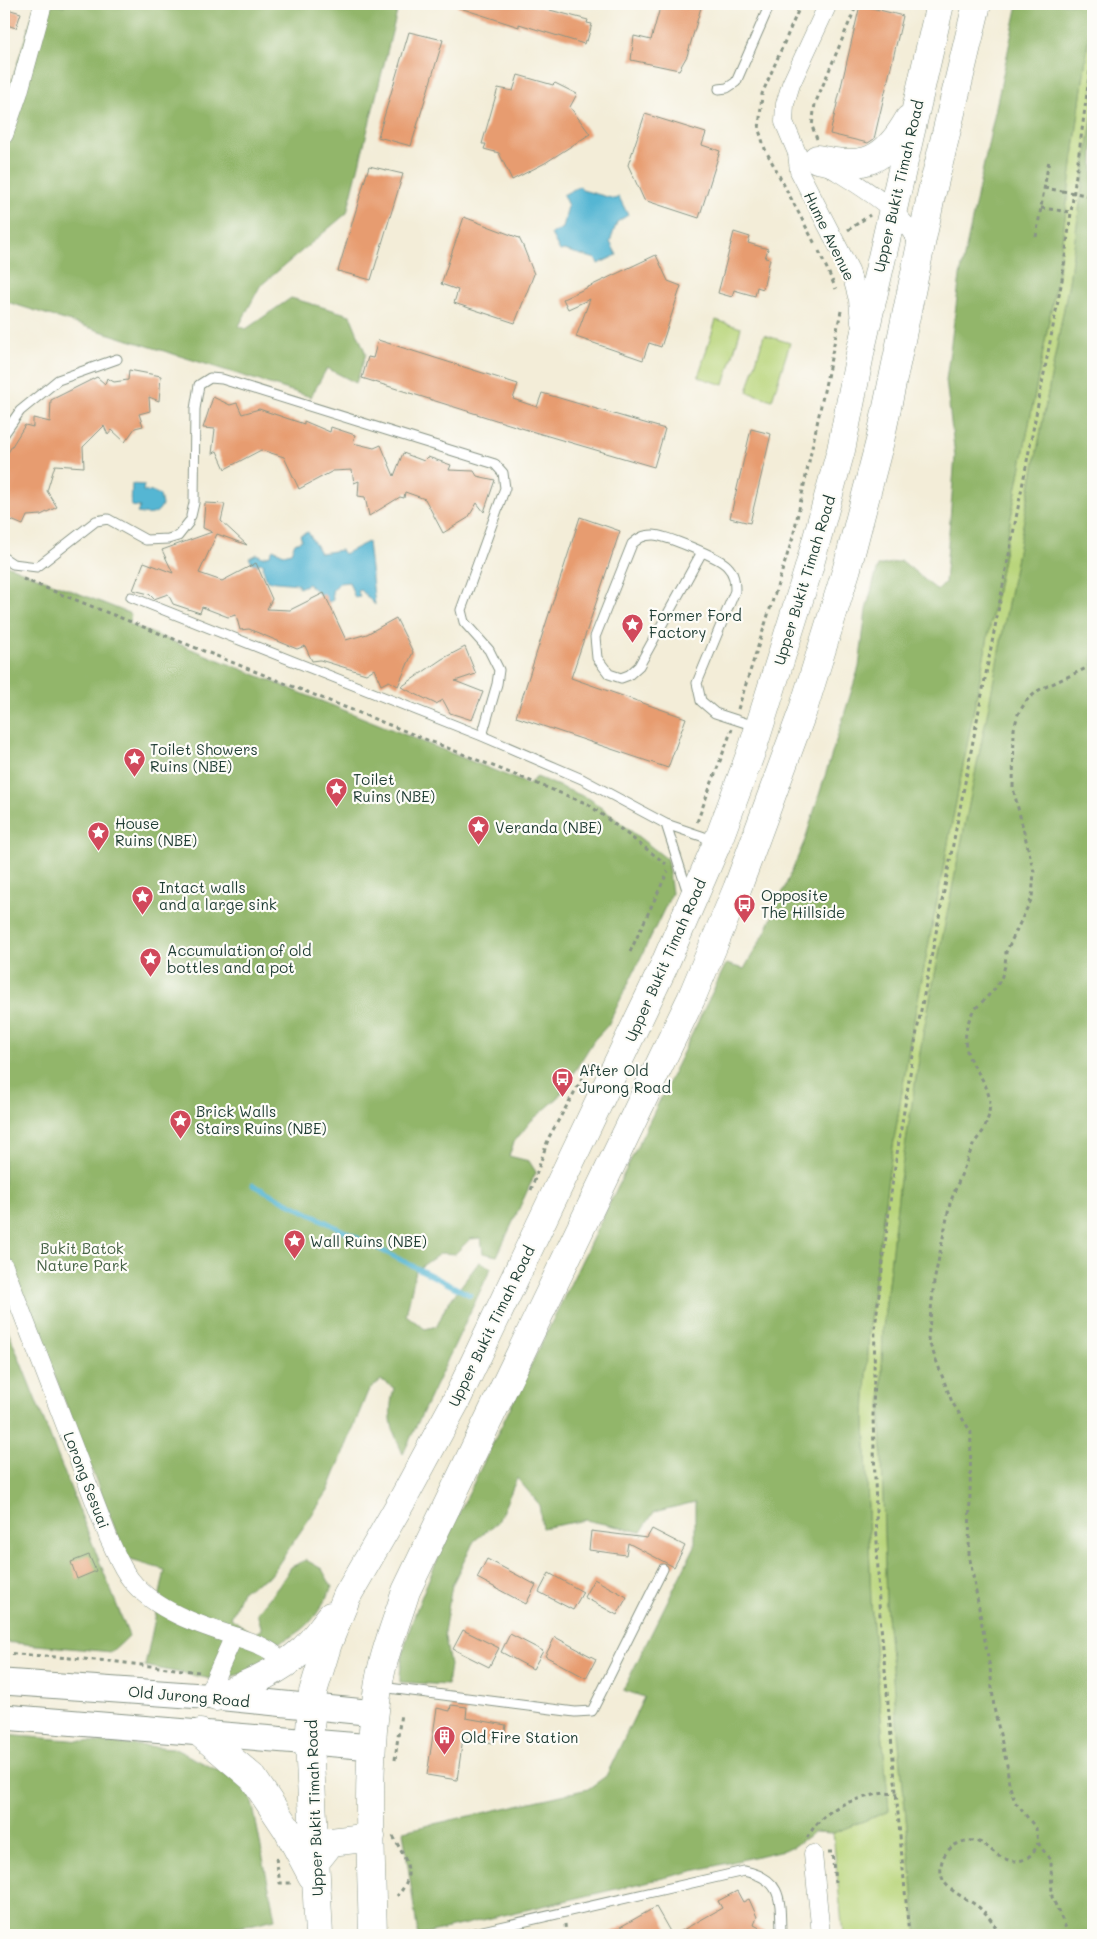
<svg xmlns="http://www.w3.org/2000/svg" width="1097" height="1939" viewBox="0 0 1097 1939" font-family="Mali,sans-serif">
<style>
.green{fill:#b9d57b;stroke:#6c8958}
.forest{fill:#92b66b;stroke:#587a50}
.water{fill:#54b6d3;stroke:#3a7a84}
.lines{fill:none;stroke-linecap:round;stroke-linejoin:round}
.stream{stroke:#54b6d3;stroke-width:5}
.building{fill:#e79c70}
.service-casing{stroke:#899586;stroke-width:11}
.minor-casing{stroke:#899586;stroke-width:19}
.secondary-casing{stroke:#899586;stroke-width:27}
.trunk-casing{stroke:#899586;stroke-width:29}
.path{stroke:#899586;stroke-width:3;stroke-dasharray:4 4;stroke-linecap:butt}
.service{stroke:#fff;stroke-width:9}
.minor{stroke:#fff;stroke-width:18}
.secondary{stroke:#fff;stroke-width:25}
.trunk{stroke:#fff;stroke-width:28}
.path-bridge{stroke:#899586;stroke-width:3;stroke-dasharray:4 4;stroke-linecap:butt}
.labels{text-anchor:middle;dominant-baseline:central;stroke-width:4.5;stroke-linejoin:round;paint-order:stroke}
.street-label{font-size:15px;fill:#1f3d34;stroke:#fdfcf7}
.poi-label{font-size:15px;fill:#1f3d34;stroke:#fdfcf7;text-anchor:start}
.park-label{font-size:15px;fill:#466346;stroke:#fdfcf7}
</style>
<rect width="100%" height="100%" fill="#fdfcf7"/>
<filter id="ink" filterUnits="userSpaceOnUse"><feTurbulence type="fractalNoise" baseFrequency=".02" numOctaves="2"/><feDisplacementMap in="SourceGraphic" scale="10" xChannelSelector="R" yChannelSelector="G"/><feConvolveMatrix kernelMatrix="1 2 1 2 8 2 1 2 1" color-interpolation-filters="sRGB"/></filter>
<filter id="wash" filterUnits="userSpaceOnUse"><feTurbulence type="fractalNoise" baseFrequency=".0096" numOctaves="4" result="noise"/><feDisplacementMap in="SourceGraphic" scale="20" xChannelSelector="R" yChannelSelector="G"/><feGaussianBlur stdDeviation="1.12" result="paint"/><feColorMatrix in="noise" values="0 0 0 0 0 0 0 0 0 0 0 0 0 0 0 0 0 1.4 0 .05"/><feComposite in="paint" operator="in"/></filter>
<g filter="url(#wash)">
<rect width="100%" height="100%" fill="#f3edd8"/>
<!-- green -->
<path class="green" d="M1093,4V111L1069,282L989,705L923,1034L900,1180L883,1328L881,1420L886,1604L917,1935H843L833,1833L889,1811L871,1603L865,1418L869,1328L888,1177L912,1030L1057,279Z
M716,320L741,328L724,385L698,377Z
M764,335L790,343L772,400L747,392Z"/>
<!-- forest -->
<path class="forest" d="M36,4L64,6V4H399L347,213L260,286L239,326L246,329L291,298L350,315L366,354L356,383L327,368L311,397L4,301V144L13,123L8,94Z
M1018,4H1093L1057,279L912,1030L888,1177L869,1328L865,1418L871,1603L889,1811L833,1833L814,1832L792,1848L418,1935L403,1831L588,1789L606,1776L644,1697L623,1690L695,1546V1502L654,1512L641,1532L586,1520L542,1528L539,1504L517,1478L498,1522L474,1541L452,1585L444,1632L450,1665L447,1685L400,1682C399,1634 440,1556 460,1511L726,964L744,969L766,931L805,840L859,667L866,610L878,566L902,561L937,590L945,583L955,456L946,380L960,276Z
M1093,111V1935H917L886,1604L881,1420L883,1328L900,1180L923,1034L989,705L1069,282Z
M4,564L131,614L129,624L528,784L537,777L590,799L667,859L672,893L608,1025L594,1040L558,1098L531,1121L514,1142L509,1156L529,1161L536,1172L497,1256L483,1253L481,1238L470,1239L455,1254L441,1253L416,1270L406,1315L425,1329L437,1326L446,1306L479,1262L491,1268L403,1454C391,1428 387,1416 394,1388L381,1380L368,1391L328,1491L271,1575L242,1591L231,1618L253,1634L262,1630L257,1613L279,1586L291,1567L306,1560L322,1569L332,1587C315,1619 308,1632 272,1645L282,1658L249,1672L217,1680L145,1666L165,1570L127,1559L4,1247Z
M4,1320L129,1636L112,1652L4,1642Z
M4,1735L173,1748L249,1786L275,1919L204,1935H4Z"/>
<!-- water -->
<path class="water" d="M580,186L582,190L615,199L619,197L628,215L617,222L610,242L617,255L598,264L596,259L564,250L560,251L551,234L563,228L568,206L563,195Z
M132,484L144,485L143,491L154,492L160,495L162,505C156,517 148,515 137,513L140,507L131,506Z
M308,532L320,553L341,550L344,554L368,542L375,605L361,590L358,591L360,597L355,598L349,582L339,583L332,591L333,600L329,602L308,584L299,588L298,584L267,581L263,568L264,564L260,563L256,567L249,558L257,554L262,557L270,555L273,549L284,554L291,552L295,543L302,540L300,535Z"/>
<g class="lines">
<!-- stream -->
<path class="stream" d="M253,1185L470,1295"/>
</g>
<g id="blocks">
<!-- building -->
<path class="building" d="M457,4H527L588,20L587,23L592,24L587,41L585,40L584,44L519,24V27L457,7Z
M661,4H702L687,56L679,70L631,60L634,36L651,40Z
M860,5L903,16L874,139L868,143L830,134Z
M4,8L21,13L16,28L4,24Z
M409,32L443,40L411,146L378,137Z
M518,75L553,85L555,83L577,94L570,107L590,134L545,163L512,180L499,153L484,149L486,144H482L498,88L513,91Z
M645,114L706,133L702,145L720,151L699,218L644,200L640,191L628,165Z
M369,166L403,174L371,280L338,271Z
M464,217L519,238L523,246L534,274L515,323L454,303L458,290L441,284Z
M734,232L750,237L748,243L768,249L765,258L770,259L763,289L757,287L755,296L734,290L732,297L718,293Z
M656,255L668,281L681,286L661,347L649,343L643,360L576,337L590,299L568,309L563,299Z
M378,340L518,384L513,399L537,407L542,393L665,429L654,467L531,431L362,378L368,357L373,358Z
M129,370L161,376L159,401L149,397L150,411L139,414L143,426L135,428L125,442L112,430L108,435L104,426L83,447L84,467L55,465L47,491L57,507L41,515L27,516L23,525L4,517V459L25,425L33,427V418L50,422L51,400L97,377L105,384L107,378L114,382L128,380Z
M213,397L230,405L237,403L242,414L259,409L304,424V421L330,432L331,427L355,435L353,443L374,448L381,445L394,476L403,453L424,461L428,457L451,465L449,470L474,471L477,476L495,480L484,512L477,503L468,518L443,533L425,499L405,492L404,498L400,497L369,516L365,497L358,496L359,481L354,483L352,470L333,471L299,489L284,457L261,450L225,469L217,451L212,454L215,429L203,428Z
M751,429L771,434L750,523L730,518Z
M205,503L225,504L221,521L247,545L217,534L199,573L222,581L256,563L272,599L267,609L290,610L324,593L346,640L367,634L396,618L413,652L398,686L389,681L381,685L374,669L366,674L320,660L312,661L305,646L297,649L249,629L240,630L236,615L228,617L202,607L200,613L173,604L168,594L154,599L149,594L133,590L144,562L173,573L162,550L212,532L203,528Z
M580,517L620,531L571,678L686,718L668,768L516,717Z
M465,647L476,674L455,681L483,692L472,720L450,713L443,700L436,704L401,687L442,659Z
M652,1529L685,1546L674,1567L628,1543L626,1555L589,1550L591,1531L647,1538Z
M89,1555L96,1571L77,1579L71,1562Z
M487,1559L536,1585L526,1604L477,1578Z
M549,1573L583,1592L573,1610L539,1592Z
M594,1579L627,1597L617,1615L584,1597Z
M463,1630L499,1648L489,1667L453,1649Z
M510,1634L543,1651L533,1669L501,1652Z
M555,1637L596,1659L586,1678L545,1656Z
M451,1705L467,1707L466,1718L506,1725L504,1738L494,1736L493,1743L463,1738L457,1780L427,1775L437,1708L450,1711Z
M737,1891L743,1902L749,1899L757,1917L754,1925L773,1935H674L722,1908L718,1901Z
M656,1907L672,1935H606L629,1922Z"/>
</g>
</g>
<g filter="url(#ink)">
<use href="#blocks" fill-opacity="0" stroke="#899586" stroke-width="1"/>
<g class="lines">
<defs>
<path id="service" d="M719,89L727,88L736,82L770,4
M4,434L20,411L58,380L117,359
M191,516L194,503L195,409L199,385L210,378L222,379L495,464L503,473L505,488L461,610L464,622L489,650L499,670L497,684L482,736
M702,552L639,666L629,675L621,678L609,674L597,658L595,637L632,544C639,538 643,535 653,535C664,535 719,557 727,566C734,573 735,581 735,591L697,683L701,701L715,713L755,726
M4,558L13,564L37,567L96,521L108,519L146,540L168,539L178,536L189,522
M131,597L482,736L582,779L666,824L716,841
M666,824L688,893
M381,1687L575,1712L592,1711L663,1569
M465,1935L744,1871C784,1879 780,1901 781,1935"/>
<path id="minor" d="M828,4L791,84L785,104L784,122L797,153L799,171L850,270L858,300L860,323
M4,135L19,92L43,4
M825,164C861,187 900,207 920,246
M4,1266L109,1539C116,1553 121,1568 131,1580C154,1610 199,1625 234,1636C253,1643 272,1647 284,1664
M207,1696L234,1636
M813,1854L821,1935"/>
<path id="secondary" d="M4,1682L216,1697L375,1713
M4,1717L372,1747"/>
<path id="trunk" d="M817,159C864,169 884,163 909,119
M216,1697C246,1685 279,1672 304,1649C314,1639 322,1627 331,1616
M200,1733L253,1778L287,1829L312,1876
M316,1861L331,1842L371,1837
M319,1935L309,1742L313,1692L328,1643L347,1596L403,1499L456,1401L663,968L718,841L753,747L808,571L841,450L861,349L940,4
M373,1935C371,1852 365,1765 379,1682C384,1651 397,1621 406,1591L691,999L737,889L802,713L847,568L880,441L931,196L977,4"/>
</defs>
<!-- service casing -->
<use href="#service" class="service-casing"/>
<!-- minor casing -->
<use href="#minor" class="minor-casing"/>
<!-- secondary casing -->
<use href="#secondary" class="secondary-casing"/>
<!-- trunk casing -->
<use href="#trunk" class="trunk-casing"/>
<!-- path -->
<path class="path" d="M801,4L762,94L759,130L765,149L815,244
M817,139L812,126L815,104L857,4
M1044,188L1062,191
M1041,208L1071,212
M848,230L870,215
M1036,237L1049,160
M819,251L836,289
M23,579L588,804L666,864
M738,709L793,537L841,311
M697,822L732,729
M630,952L668,871
M531,1190L549,1137L591,1063
M4,1653L109,1661L200,1672
M395,1760L401,1713
M393,1836C405,1859 418,1873 397,1896
M807,1838C822,1812 842,1802 870,1796C881,1793 887,1792 897,1795
M828,1852H832L835,1882
M276,1858L280,1883H291
M565,1924L566,1935
M909,1935L879,1604L873,1417L875,1328L893,1178L917,1031L1062,280L1093,48
M999,1935C996,1926 989,1916 982,1910C966,1895 934,1890 942,1861C944,1854 950,1847 957,1844C964,1840 972,1840 979,1842C987,1845 991,1851 998,1855C1014,1866 1031,1862 1038,1843
M1069,1935L1052,1897L1051,1861L1038,1843L1036,1828L1015,1802L1009,1784L1007,1765L994,1708L990,1668L969,1554L971,1432L952,1402L928,1339L934,1282L950,1203L974,1143L984,1130L989,1115L990,1099L985,1084L968,1056L965,1041L967,1025L973,1011L994,990L1001,979L1005,966L1006,952L1032,898L1034,872L1013,788L1014,729L1018,714L1027,700L1039,690L1093,665"/>
<!-- service -->
<use href="#service" class="service"/>
<!-- minor -->
<use href="#minor" class="minor"/>
<!-- secondary -->
<use href="#secondary" class="secondary"/>
<!-- trunk -->
<use href="#trunk" class="trunk"/>
<!-- path-bridge -->
<path class="path-bridge" d="M1062,191L1093,196"/>
</g>
</g>
<!-- icons -->
<defs>
<symbol id="sight-pin" viewBox="-11 -11 22 30"><path d="M0 17L-7.5 6A9.5 9.5 0 1 1 7.5 6Z" fill="#d1495b" stroke="#fdfcf7"/><path d="M0-6L1.8-2.2L6-1.7L2.9 1.2L3.7 5.4L0 3.3L-3.7 5.4L-2.9 1.2L-6-1.7L-1.8-2.2Z" fill="#fff"/></symbol>
<symbol id="bus-pin" viewBox="-11 -11 22 30"><path d="M0 17L-7.5 6A9.5 9.5 0 1 1 7.5 6Z" fill="#d1495b" stroke="#fdfcf7"/><path d="M-5-6H5V4H4V6H2V4H-2V6H-4V4H-5ZM-3.5-4V0h7V-4ZM-3.5 1.2v1.5H-2V1.2ZM2 1.2v1.5H3.5V1.2Z" fill="#fff"/></symbol>
<symbol id="building-pin" viewBox="-11 -11 22 30"><path d="M0 17L-7.5 6A9.5 9.5 0 1 1 7.5 6Z" fill="#d1495b" stroke="#fdfcf7"/><path d="M-4-6H4V6H1V3H-1V6H-4ZM-2.5-4.3h1.7v1.8h-1.7ZM.8-4.3h1.7v1.8H.8ZM-2.5-1h1.7V.8h-1.7ZM.8-1h1.7V.8H.8Z" fill="#fff"/></symbol>
</defs>
<g fill-rule="evenodd">
<use href="#sight-pin" x="620" y="612" width="25" height="34"/>
<use href="#sight-pin" x="122" y="746" width="25" height="34"/>
<use href="#sight-pin" x="324" y="776" width="25" height="34"/>
<use href="#sight-pin" x="466" y="814" width="25" height="34"/>
<use href="#sight-pin" x="86" y="820" width="25" height="34"/>
<use href="#sight-pin" x="130" y="884" width="25" height="34"/>
<use href="#bus-pin" x="732" y="892" width="25" height="34"/>
<use href="#sight-pin" x="138" y="946" width="25" height="34"/>
<use href="#bus-pin" x="550" y="1066" width="25" height="34"/>
<use href="#sight-pin" x="168" y="1108" width="25" height="34"/>
<use href="#sight-pin" x="282" y="1228" width="25" height="34"/>
<use href="#building-pin" x="432" y="1724" width="25" height="34"/>
</g>
<g class="labels">
<!-- street labels -->
<g class="street-label">
<text transform="translate(898 186) rotate(-77)">Upper Bukit Timah Road</text>
<text transform="translate(830 236) rotate(64)">Hume Avenue</text>
<text transform="translate(804 580) rotate(-73)">Upper Bukit Timah Road</text>
<text transform="translate(665 960) rotate(-66)">Upper Bukit Timah Road</text>
<text transform="translate(491 1326) rotate(-64)">Upper Bukit Timah Road</text>
<text transform="translate(87 1480) rotate(69)">Lorong Sesuai</text>
<text transform="translate(189 1696) rotate(5)">Old Jurong Road</text>
<text transform="translate(314 1808) rotate(-92)">Upper Bukit Timah Road</text>
</g>
<!-- poi labels -->
<g class="poi-label">
<text x="649" y="615">Former Ford<tspan x="649" dy="17">Factory</tspan></text>
<text x="150" y="749">Toilet Showers<tspan x="150" dy="17">Ruins (NBE)</tspan></text>
<text x="353" y="779">Toilet<tspan x="353" dy="17">Ruins (NBE)</tspan></text>
<text x="115" y="823">House<tspan x="115" dy="17">Ruins (NBE)</tspan></text>
<text x="495" y="827">Veranda (NBE)</text>
<text x="159" y="887">Intact walls<tspan x="159" dy="17">and a large sink</tspan></text>
<text x="761" y="895">Opposite<tspan x="761" dy="17">The Hillside</tspan></text>
<text x="167" y="950">Accumulation of old<tspan x="167" dy="17">bottles and a pot</tspan></text>
<text x="579" y="1070">After Old<tspan x="579" dy="17">Jurong Road</tspan></text>
<text x="196" y="1111">Brick Walls<tspan x="196" dy="17">Stairs Ruins (NBE)</tspan></text>
<text x="310" y="1241">Wall Ruins (NBE)</text>
<text x="461" y="1737">Old Fire Station</text>
</g>
<!-- park labels -->
<g class="park-label">
<text x="82" y="1248">Bukit Batok<tspan x="82" dy="17">Nature Park</tspan></text>
</g>
</g>
<!-- margin -->
<rect width="1097" height="1939" fill="none" stroke="#fdfcf7" stroke-width="20"/>
</svg>
